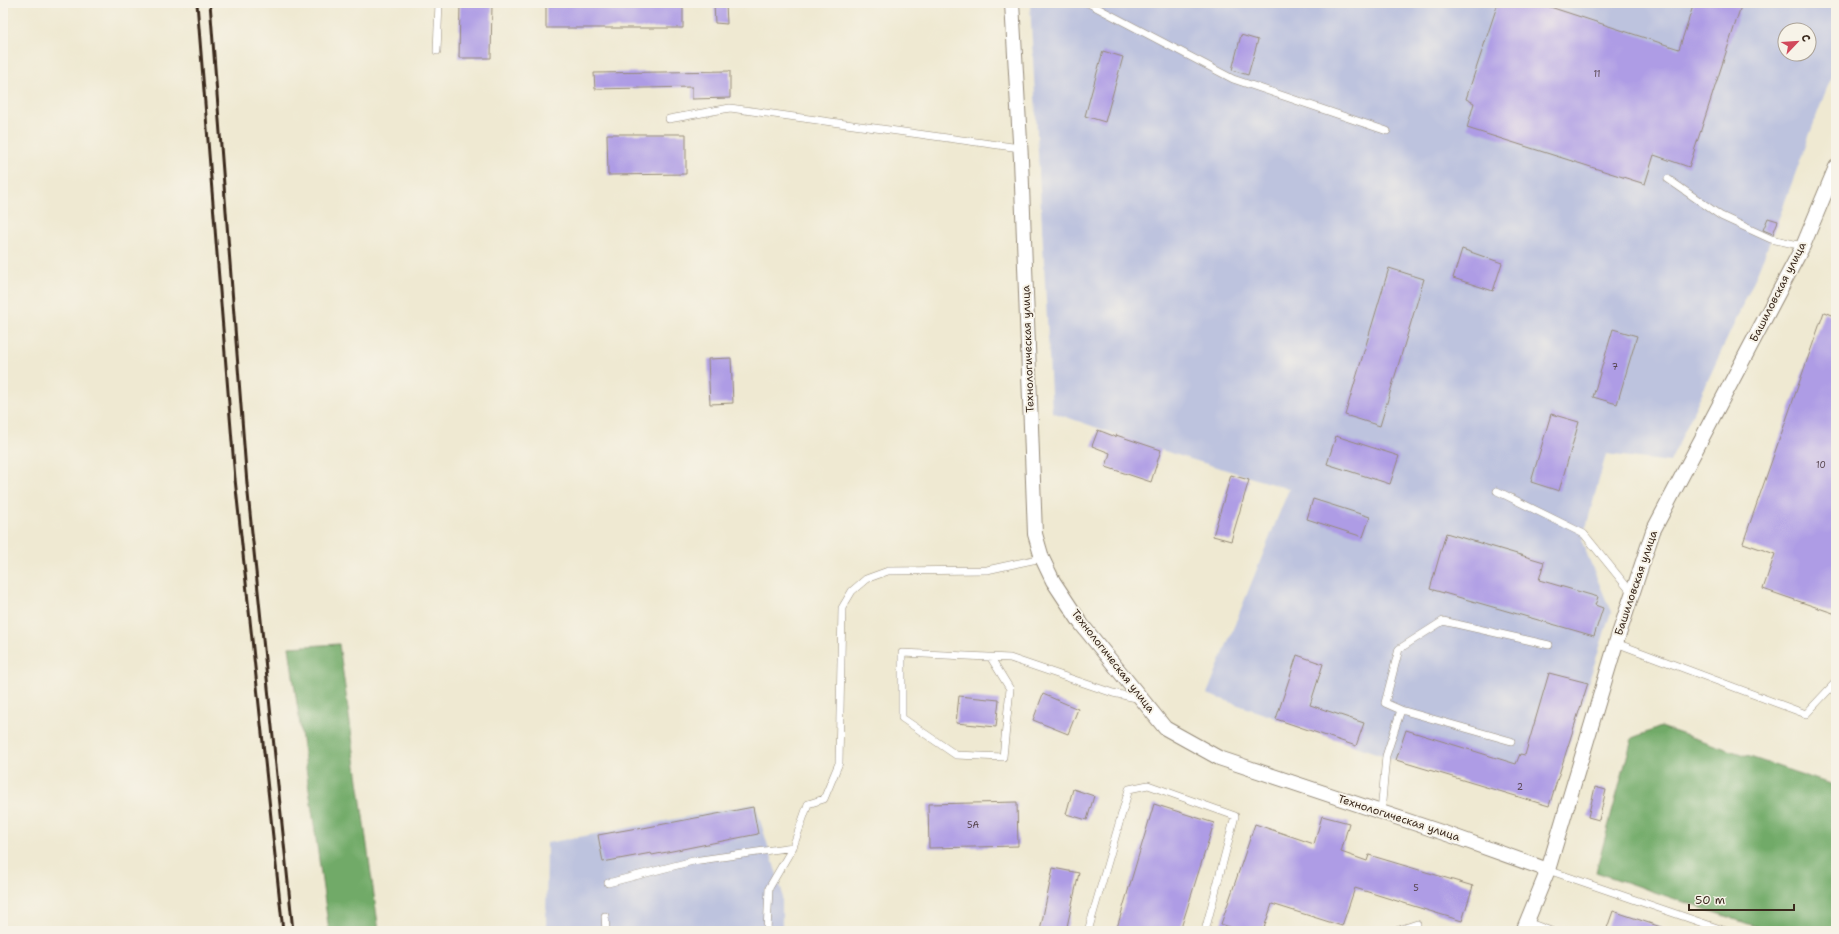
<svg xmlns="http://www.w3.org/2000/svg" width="1839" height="934" viewBox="0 0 1839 934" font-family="'Shantell Sans',sans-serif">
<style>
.industrial{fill:#bdc3de;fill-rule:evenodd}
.forest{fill:#71aa68;stroke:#566a43}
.building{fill:#ae9ce5}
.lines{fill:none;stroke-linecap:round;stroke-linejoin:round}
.lane-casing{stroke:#958a78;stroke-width:8}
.street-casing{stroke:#958a78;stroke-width:16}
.lane{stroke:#fff;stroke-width:7}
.street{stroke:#fff;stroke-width:14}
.rail{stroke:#3b2a1e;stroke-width:3}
.labels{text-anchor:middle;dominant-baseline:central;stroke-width:4;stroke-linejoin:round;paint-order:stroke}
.number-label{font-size:9px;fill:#584650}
.street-label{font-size:11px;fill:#3b2a1e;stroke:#f7f3e8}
</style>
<rect width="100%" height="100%" fill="#f7f3e8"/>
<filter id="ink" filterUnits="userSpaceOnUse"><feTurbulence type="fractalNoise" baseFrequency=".025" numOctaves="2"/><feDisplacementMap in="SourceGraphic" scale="8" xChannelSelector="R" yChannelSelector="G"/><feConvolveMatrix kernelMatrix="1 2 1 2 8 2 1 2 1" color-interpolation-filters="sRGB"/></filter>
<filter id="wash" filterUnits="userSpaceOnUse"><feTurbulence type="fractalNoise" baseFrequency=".012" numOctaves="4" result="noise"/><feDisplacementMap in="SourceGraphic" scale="16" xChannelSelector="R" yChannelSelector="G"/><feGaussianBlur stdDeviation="0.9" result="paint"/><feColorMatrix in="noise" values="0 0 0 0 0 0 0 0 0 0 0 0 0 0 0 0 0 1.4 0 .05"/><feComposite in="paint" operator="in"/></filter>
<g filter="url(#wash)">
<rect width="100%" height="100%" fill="#efe9d2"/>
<!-- industrial -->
<path class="industrial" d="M1030,3H1836V63L1773,234L1752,285L1670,462L1606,454L1582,542L1611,612L1549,806L1396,760L1207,694L1289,489L1161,450L1052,412ZM1785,30H1809V54H1785Z
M755,804L782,891V931H546L547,843Z"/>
<!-- forest -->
<path class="forest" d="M339,644L379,931H329L289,647Z
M1661,727L1836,786V931H1769L1596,872L1632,738Z"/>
<g id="blocks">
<!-- building -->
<path class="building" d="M460,3H492L491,58H459Z
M546,3H683V28H546Z
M714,3H726L727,24L715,23Z
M1498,3H1538L1679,49L1694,3H1742L1689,167L1654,155L1645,184L1467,128L1474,103L1466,99Z
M1241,35L1258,40L1248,75L1232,70Z
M1103,51L1123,57L1105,122L1085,116Z
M730,71V98L692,99V87L595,89L594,73Z
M607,134H686V174L608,175Z
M1768,218L1778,221L1773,234L1763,230Z
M1462,249L1502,263L1493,291L1453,278Z
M1389,268L1424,279L1380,426L1345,415Z
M1824,312L1836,317V614L1763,589L1775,554L1743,543Z
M1613,329L1637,336L1617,404L1593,397Z
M731,358L733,403L710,404L708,359Z
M1551,414L1579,422L1559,491L1531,482Z
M1098,430L1116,437V435L1161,450L1151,482L1106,467L1110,453L1092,446Z
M1336,436L1399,456L1390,484L1327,464Z
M1231,475L1249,480L1231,541L1213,536Z
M1313,499L1370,517L1363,537L1307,519Z
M1446,533L1544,562L1539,580L1598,597L1595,605L1603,608L1594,636L1430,589Z
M1297,655L1323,664L1310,705L1364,723L1356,746L1276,719Z
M1549,673L1588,683L1549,806L1396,760L1406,730L1516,764L1520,754L1525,755Z
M1043,694L1078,709L1068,734L1033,720Z
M959,696L999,700L996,727L956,723Z
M1595,787L1606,790L1599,820L1588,817Z
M1073,789L1094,796L1087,820L1066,814Z
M1017,802L1018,846L929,848L928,804Z
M1154,804L1214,823L1180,931H1116Z
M753,807L758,834L652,855L651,853L603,862L598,835L637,828L638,829Z
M1322,816L1349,823L1341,852L1367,861L1369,855L1473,886L1462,921L1355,888L1342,926L1272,904L1263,931H1241L1221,924L1255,824L1314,844Z
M1053,868L1079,873L1066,931H1040Z
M1613,911L1667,929L1666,931H1606Z"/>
</g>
</g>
<g filter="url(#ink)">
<use href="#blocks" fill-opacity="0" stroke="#958a78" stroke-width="1"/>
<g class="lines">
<defs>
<path id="lane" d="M1088,3L1233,79L1387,131
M437,51L439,3
M669,119L730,108L1020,148
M1668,179L1721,216L1771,239L1803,246
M1497,491L1584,534L1632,593
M1616,643L1806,714L1836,682
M991,658L1010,689L1003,757L956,755L902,718V653L1010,658L1113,693L1141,699
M1401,710L1511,741
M1381,813L1386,756L1401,710L1385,703L1399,649L1443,621L1549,645
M1548,870L1726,931
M608,883L693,861L793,847
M605,916L606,931
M1527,922L1551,931
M767,931L769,888L793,847L808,804L824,799L839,763L842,608L852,591L866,579L888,571L987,570L1042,558
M1088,931L1129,789L1148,785L1235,816L1205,931
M1396,931L1417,924"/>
<path id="street" d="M1012,3L1021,159L1035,534L1042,558L1053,581L1082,625L1165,728L1219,758L1453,836L1548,870
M1523,931L1548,870L1616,643L1653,531L1803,246L1836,167"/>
</defs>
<!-- lane casing -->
<use href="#lane" class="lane-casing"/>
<!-- street casing -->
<use href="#street" class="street-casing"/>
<!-- lane -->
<use href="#lane" class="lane"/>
<!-- street -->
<use href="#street" class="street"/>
<!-- rail -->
<path class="rail" d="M197,3L235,479L283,931
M210,3L247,484L293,931"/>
</g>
</g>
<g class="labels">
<!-- number labels -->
<g class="number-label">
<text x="1597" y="74">11</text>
<text x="1615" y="367">7</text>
<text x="1821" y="465">10</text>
<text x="1520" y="787">2</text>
<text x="973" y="825">5А</text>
<text x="1416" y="888">5</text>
</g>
<!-- street labels -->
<g class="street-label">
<text transform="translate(1778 292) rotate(-63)">Башиловская улица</text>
<text transform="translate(1028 349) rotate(-92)">Технологическая улица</text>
<text transform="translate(1636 583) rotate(-71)">Башиловская улица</text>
<text transform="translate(1113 661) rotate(52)">Технологическая улица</text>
<text transform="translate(1399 818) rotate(18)">Технологическая улица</text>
</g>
</g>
<!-- margin -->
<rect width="1839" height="934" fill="none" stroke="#f7f3e8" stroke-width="16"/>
<!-- north arrow -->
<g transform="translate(1797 42) rotate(65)"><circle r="19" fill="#f7f3e8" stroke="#aca397"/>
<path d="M0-3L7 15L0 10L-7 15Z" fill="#d1495b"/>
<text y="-6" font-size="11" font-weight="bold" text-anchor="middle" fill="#3b2a1e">С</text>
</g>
<!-- scale -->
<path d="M1689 904v6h105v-6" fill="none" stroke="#3b2a1e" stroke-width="2"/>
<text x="1695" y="904" font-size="12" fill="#3b2a1e" stroke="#f7f3e8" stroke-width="3" paint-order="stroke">50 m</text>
</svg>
